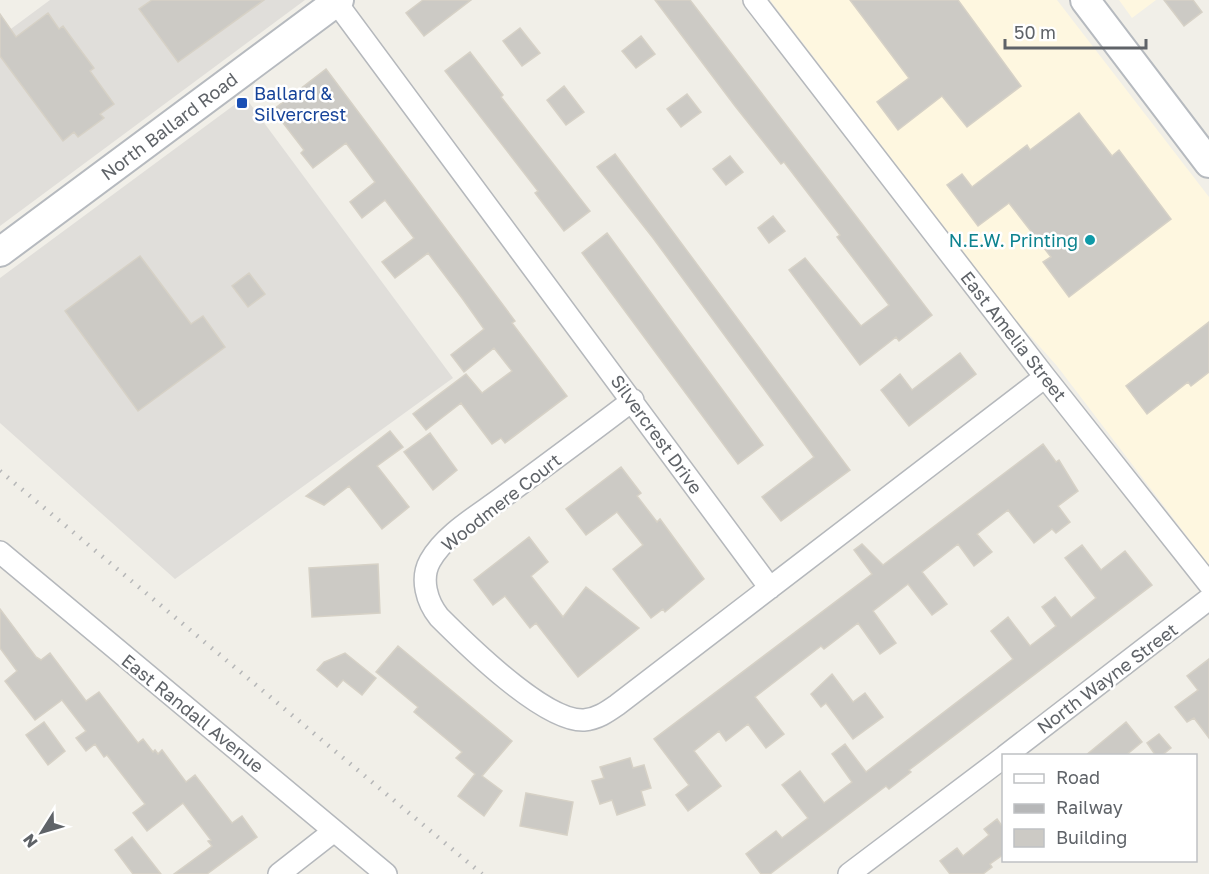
<svg xmlns="http://www.w3.org/2000/svg" width="1209" height="874" viewBox="0 0 1209 874" font-family="'Golos Text',sans-serif">
<style>
.commercial{fill:#fef7e0}
.industrial{fill:#e0deda}
.building{fill:#cccac5;stroke:#d6d1c6;stroke-width:1.5}
.lines{fill:none;stroke-linecap:round;stroke-linejoin:round}
.minor-casing{stroke:#b5b8bc;stroke-width:24}
.secondary-casing{stroke:#b6babf;stroke-width:32}
.minor{stroke:#fff;stroke-width:21}
.secondary{stroke:#fff;stroke-width:28}
.rail{stroke:#b6b7b8;stroke-width:4.5;stroke-dasharray:1.5 8;stroke-linecap:butt}
.transit-dot{fill:#1a4fb4;stroke:#fff;stroke-width:2}
.culture-dot{fill:#0f9aa8;stroke:#fff;stroke-width:2}
.labels{text-anchor:middle;dominant-baseline:central;stroke-width:5;stroke-linejoin:round;paint-order:stroke}
.transit-label{font-size:18px;fill:#164399;stroke:#fff;text-anchor:start}
.street-label{font-size:18px;fill:#5f6368;stroke:#fff}
.culture-label{font-size:18px;fill:#0d838f;stroke:#fff;text-anchor:end}
</style>
<rect width="100%" height="100%" fill="#f1efe8"/>
<!-- commercial -->
<path class="commercial" d="M770,0H1057L1209,197V565L1057,366L1015,319Z
M1119,0H1156L1132,18Z"/>
<!-- industrial -->
<path class="industrial" d="M50,0H305L0,226V37Z
M245,97L453,378L175,579L0,423V278Z"/>
<!-- building -->
<path class="building" d="M152,0H264L178,62L139,9Z
M423,0H471L424,36L406,13Z
M655,0H690L932,315L899,341L896,337L860,365L789,270L805,258L861,326L889,305L837,237L840,235L784,162L781,164L735,106Z
M850,0H958L1021,86L967,127L942,96L898,130L877,102L909,78Z
M1164,0H1193L1202,12L1184,26Z
M48,13L59,29L63,26L76,44L94,68L90,71L114,104L100,114L104,118L78,137L74,132L63,141L0,56V14L16,37Z
M520,28L540,53L522,66L503,41Z
M641,36L655,54L636,68L622,51Z
M470,52L503,95L501,97L590,211L564,231L535,193L538,191L445,71Z
M326,69L515,321L512,323L567,396L505,443L501,438L492,444L461,403L426,430L413,414L466,374L482,393L512,371L494,348L464,372L451,355L484,329L462,298L428,253L395,278L382,262L414,238L385,200L362,218L350,202L375,182L346,143L313,168L301,153L304,150L273,110Z
M564,86L584,112L566,125L547,100Z
M687,94L701,112L681,127L667,109Z
M1079,113L1112,156L1119,150L1171,219L1069,297L1043,262L1051,257L1009,203L978,226L947,185L962,174L972,187L1027,145L1030,150Z
M615,154L850,470L781,521L762,497L814,457L653,238L597,167Z
M730,156L743,172L726,185L713,169Z
M773,216L785,231L769,243L758,228Z
M607,233L763,445L738,464L582,253Z
M140,256L191,324L203,316L225,347L138,411L65,311Z
M249,273L265,294L248,307L232,286Z
M1209,322V372L1191,386L1188,382L1147,414L1126,386Z
M960,353L976,374L909,426L881,390L900,374L912,390Z
M390,431L403,447L377,466L409,507L382,529L349,486L324,505L306,496Z
M430,433L457,470L433,490L404,452Z
M1043,444L1056,462L1059,460L1078,491L1058,506L1070,522L1056,533L1052,529L1034,543L1008,510L977,534L992,552L974,566L958,544L922,572L947,604L932,615L908,584L873,611L896,643L880,654L858,623L824,649L821,646L755,697L784,734L766,748L748,724L726,741L719,731L694,751L721,786L688,811L676,795L689,785L654,739L872,574L854,550L862,544L883,565Z
M621,467L641,493L637,496L657,522L660,519L704,579L665,612L663,609L651,618L613,569L643,545L617,512L586,535L566,509Z
M529,537L548,562L531,576L563,617L586,587L639,628L578,677L536,623L530,628L505,596L493,605L474,580Z
M1082,545L1101,570L1125,551L1152,585L909,770L911,772L889,789L886,786L770,874H761L746,854L776,831L782,838L808,818L782,785L800,771L824,803L852,782L832,754L845,744L866,772L1013,659L991,631L1008,617L1030,646L1056,626L1042,607L1055,597L1071,618L1096,598L1065,558Z
M378,564L380,613L312,617L309,568Z
M0,609L36,657L41,660L50,653L86,701L99,692L138,743L143,739L153,752L155,750L158,754L162,750L186,782L195,775L232,823L242,816L257,837L207,874H174L212,846L208,841L211,840L183,803L147,831L133,813L145,804L107,755L104,757L95,744L86,751L76,738L86,731L62,700L35,720L5,681L17,671L0,648Z
M398,646L512,741L482,776L502,791L484,816L458,796L475,774L456,758L462,752L414,712L418,707L376,672Z
M345,653L376,678L362,695L343,680L337,687L317,670L324,662Z
M1209,659V738L1194,718L1187,722L1175,707L1198,690L1187,676Z
M832,674L853,702L865,693L883,717L853,739L826,703L821,707L811,694Z
M44,722L65,751L48,765L26,735Z
M1126,722L1142,742L1125,756H1085Z
M1159,734L1171,748L1161,756H1156L1147,743Z
M630,758L633,768L644,765L651,788L641,791L645,805L617,815L612,800L600,804L592,781L604,778L600,767Z
M526,793L573,802L567,835L520,826Z
M997,819L1002,826L1004,824V854L990,864L992,867L983,874H950L940,861L957,848L963,856L989,835L984,829Z
M132,837L161,874H133L115,850Z"/>
<g class="lines">
<defs>
<path id="minor" d="M754,0L1045,377L1209,584
M336,2L770,588
M633,400C590,433 546,465 503,497C479,515 445,534 430,561C420,579 427,602 439,617C467,645 545,722 584,720C597,719 607,712 617,705L1045,377
M0,552L386,874
M1005,756L1209,599
M279,874L334,831
M849,874L1004,757"/>
<path id="secondary" d="M1085,0L1209,163
M0,252L339,0"/>
</defs>
<!-- minor casing -->
<use href="#minor" class="minor-casing"/>
<!-- secondary casing -->
<use href="#secondary" class="secondary-casing"/>
<!-- minor -->
<use href="#minor" class="minor"/>
<!-- secondary -->
<use href="#secondary" class="secondary"/>
<!-- rail -->
<path class="rail" d="M0,471L482,874"/>
</g>
<!-- markers -->
<rect class="transit-dot" x="236" y="97" width="12" height="12" rx="3"/>
<circle class="culture-dot" cx="1090" cy="240" r="6"/>
<g class="labels">
<!-- transit labels -->
<g class="transit-label">
<text x="254" y="93">Ballard &amp;<tspan x="254" dy="21">Silvercrest</tspan></text>
</g>
<!-- street labels -->
<g class="street-label">
<text transform="translate(169 126) rotate(-37)">North Ballard Road</text>
<text transform="translate(1014 336) rotate(52)">East Amelia Street</text>
<text transform="translate(657 434) rotate(54)">Silvercrest Drive</text>
<text transform="translate(501 502) rotate(-38)">Woodmere Court</text>
<text transform="translate(1107 678) rotate(-37)">North Wayne Street</text>
<text transform="translate(193 713) rotate(39)">East Randall Avenue</text>
</g>
<!-- culture labels -->
<g class="culture-label">
<text x="1078" y="240">N.E.W. Printing</text>
</g>
</g>
<!-- legend -->
<rect x="1002" y="754" width="195" height="108" fill="#ffffff" stroke="#bfc1c3" stroke-width="1.5"/>
<rect x="1014" y="774" width="30" height="9" fill="#ffffff" stroke="#bfc1c3" stroke-width="1.5"/>
<text x="1056" y="784" font-size="18" fill="#5f6368">Road</text>
<rect x="1014" y="804" width="30" height="9" fill="#b6b7b8" stroke="#bfc1c3" stroke-width="1.5"/>
<text x="1056" y="814" font-size="18" fill="#5f6368">Railway</text>
<rect x="1014" y="829" width="30" height="18" fill="#cccac5" stroke="#bfc1c3" stroke-width="1.5"/>
<text x="1056" y="844" font-size="18" fill="#5f6368">Building</text>
<!-- north arrow -->
<g transform="translate(42 832) rotate(233)" stroke="#ffffff" stroke-width="4.5" paint-order="stroke">
<path d="M0-4.5L10 22L0 15L-10 22Z" fill="#5f6368"/>
<text y="-9" font-size="16" font-weight="bold" text-anchor="middle" fill="#5f6368">N</text>
</g>
<!-- scale -->
<path d="M1005 39v9h141v-9" fill="none" stroke="#5f6368" stroke-width="3"/>
<text x="1014" y="39" font-size="18" fill="#5f6368" stroke="#ffffff" stroke-width="4.5" paint-order="stroke">50 m</text>
</svg>
